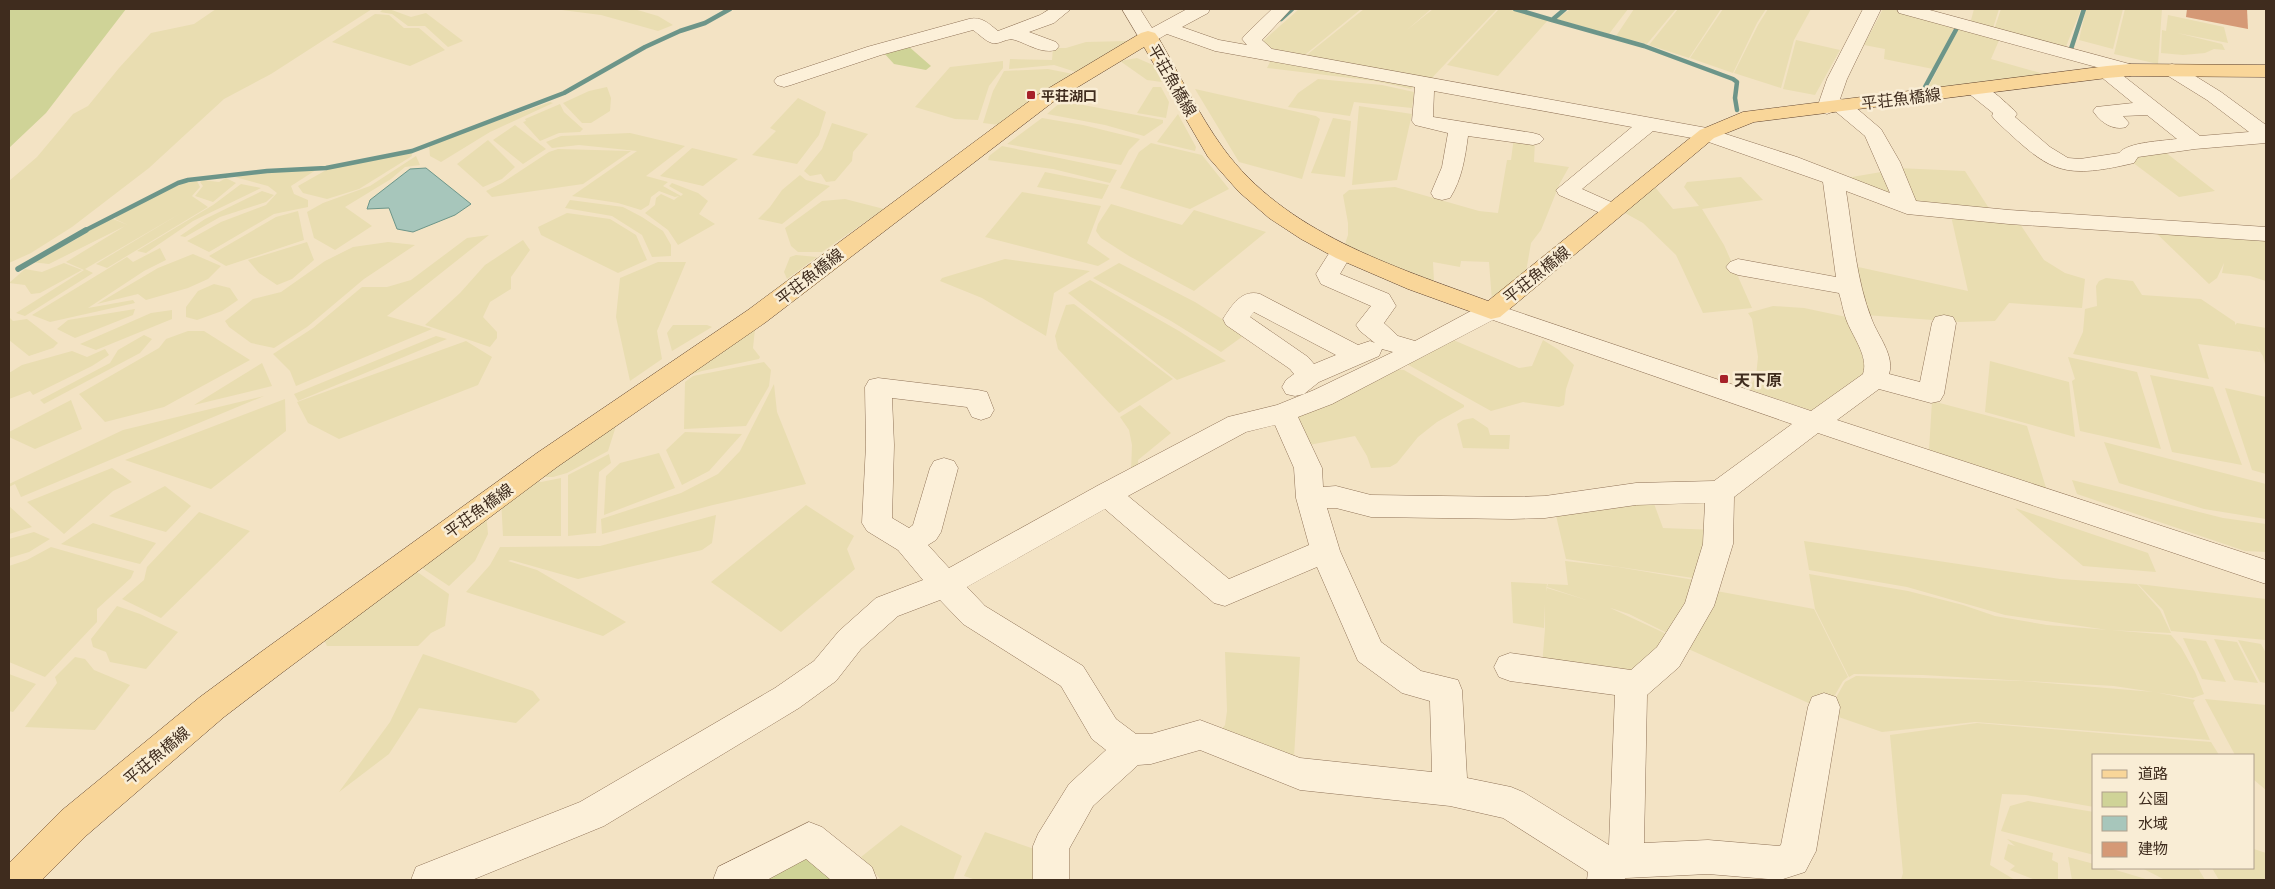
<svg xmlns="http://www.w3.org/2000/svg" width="2275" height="889" viewBox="0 0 2275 889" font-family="'Playfair Display','Noto Sans JP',serif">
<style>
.farmland{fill:#e9ddb1}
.green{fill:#cfd397}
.water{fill:#a7c6bb;stroke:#6c9589}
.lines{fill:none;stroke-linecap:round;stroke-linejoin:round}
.stream-far1{stroke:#6c9589;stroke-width:4.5}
.stream{stroke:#6c9589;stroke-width:5.5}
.building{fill:#d59976}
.minor-casing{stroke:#907358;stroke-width:1}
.major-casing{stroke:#5e412d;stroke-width:1}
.minor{fill:#fcf0d9;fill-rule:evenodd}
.major{fill:#f9d699;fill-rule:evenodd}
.poi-dot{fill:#a62129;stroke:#f9edd5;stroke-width:2}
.labels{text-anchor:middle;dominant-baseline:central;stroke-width:5;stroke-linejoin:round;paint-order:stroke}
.far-poi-label{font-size:14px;font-weight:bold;fill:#3f2c1e;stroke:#f9edd5;text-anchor:start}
.street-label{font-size:16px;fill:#3f2c1e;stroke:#f9edd5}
.poi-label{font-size:16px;font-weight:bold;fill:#3f2c1e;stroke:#f9edd5;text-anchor:start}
</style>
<rect width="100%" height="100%" fill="#f3e3c4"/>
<!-- farmland -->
<path class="farmland" d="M216,9H372L271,74L224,99L149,168L72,227L31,253L9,263V181L37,157L73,114L88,106L119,68L151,33L194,24Z
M383,9H389L411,17L426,13L463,41L448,47L425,26H408L392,14L380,12Z
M554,9H634L658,16L673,25L658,31L601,15Z
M1299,9H1361L1301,58L1254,49Z
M1364,9H1431L1407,30L1433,9H1497L1429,81L1303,58Z
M1499,9H1511L1548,20L1498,76L1447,65Z
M1571,9H1628L1609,34L1556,19Z
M1634,9H1676L1647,44L1616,36Z
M1678,9H1721L1689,58L1649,45Z
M1723,9H1766L1757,23L1733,73L1690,58Z
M1768,9H1811L1794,40L1781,88L1734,73L1758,25Z
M1883,9H1892L1955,26L1933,69L1884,59L1885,49L1864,45Z
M1974,9H1999L1993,28L1970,24Z
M2001,9H2081L2065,49L1994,30Z
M2086,9H2123L2113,49L2079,40Z
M2125,9H2162L2158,64L2114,54Z
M375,14L389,15L404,28H419L445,50L410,66L332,42Z
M2168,15L2224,27L2228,43L2177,33L2222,44L2225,50L2214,49L2205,53L2183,55L2161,53L2162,30L2166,31Z
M1959,27L2000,38L1991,59L2051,76L1931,90L1928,88Z
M1796,40L1840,50L1815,95L1783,89Z
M1128,41L1076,72L1054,65L1009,69L1010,59L1052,60L1053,48H1066L1086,42Z
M1137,58L1153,65L1162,82L1147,80L1120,61Z
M1272,58L1414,86L1411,89L1375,81L1267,68Z
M1003,61V68L989,86L978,120L955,119L915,107L950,67Z
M1048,69L1073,74L999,125L983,123L993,91L1004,71Z
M1318,79L1382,85L1414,92L1412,108L1354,102L1350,116L1288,107L1298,93Z
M607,87L611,98L610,111L591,123H582L563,103L589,91Z
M1153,87H1161L1169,102L1166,118L1137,113Z
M1195,89L1316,116L1320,119L1302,179L1239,162Z
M798,98L826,112L819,135L797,164L752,155L776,131L770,128Z
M1062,101L1163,120V123L1144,136L1105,125L1047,114Z
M550,102L553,103L490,132L441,162L430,156L429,145Z
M560,104L564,112L583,129L580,132L559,133L540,141L523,122L526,121L525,119Z
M1359,106L1412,114L1397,180L1352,185Z
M1178,114L1196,147L1195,151L1157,142Z
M1042,118L1083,125L1140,139L1129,150L1121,165L1007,144Z
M1333,118L1351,121L1345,177L1311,173Z
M832,123L868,134L853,152L852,161L835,181L826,182L821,174L810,176L804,171L822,149Z
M515,125L546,149L523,164L493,140Z
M630,133L685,146L646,176L668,182L663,186L681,196L683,194L669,186L672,183L698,193L708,201L699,214L715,224L678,245L668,230L645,213L655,205L656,198L661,194L674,200L679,196L675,197L659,191L651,197L649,205L641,210L618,203L572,196L637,151L579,145L552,148L546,142L561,136Z
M1514,137L1535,141L1534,162L1569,167L1560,183L1541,230L1531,243L1526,272L1492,301L1489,262L1461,261L1460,267L1433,262L1434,281L1344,247L1348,235V223L1343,195L1349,190L1395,187L1479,211L1498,213L1507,160H1511Z
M488,140L515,167L502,179L483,187L457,164Z
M1151,143L1202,155L1229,189L1190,209L1120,188L1139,152Z
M1002,146L1117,170L1110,183L1053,169L988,160L989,156Z
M692,148L738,159L703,186L660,176Z
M558,149L631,151L583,184L492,197L486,191L502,183L549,152Z
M411,152L412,156L359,189L327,199L303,193L298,186L328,169Z
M2165,152L2215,191L2179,197L2132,162L2141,155Z
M416,156L420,165L405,167L391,179L345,207L372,226L335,250L314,238L307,212L323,203L370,186Z
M319,168L291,186L294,194L308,200V207L274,214L209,252L187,241L221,222L266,205L277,193L268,186L235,177L250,173Z
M1897,168L1965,171L1992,213L1913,206Z
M1887,171L1896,200L1846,178Z
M1045,172L1109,185L1102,199L1037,187Z
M800,175L806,180L830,186L782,224L758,219L770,207L782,190Z
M1741,177L1763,200L1702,209L1724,245L1752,308L1703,313L1676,255L1643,223L1625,213L1655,187L1673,209L1699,206L1684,187L1687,182Z
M226,178L236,183L213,202L195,196L203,186L200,182L203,180L219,182Z
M197,181L200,187L192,196L208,207L107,268L96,264L181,213L85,269L93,273L25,316L16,313L84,270L66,262L125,226L49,264L31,262L77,239L89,228L113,219L128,225L115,219L118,215L167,190L185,183Z
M241,184L261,188L193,221L146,253L137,251L213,205Z
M262,191L274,195L266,202L220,217L185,237L180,236L205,219Z
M1022,192L1101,206L1087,243L1110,259L1098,266L985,237Z
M845,199L884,209L822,252H798L791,246L785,228L822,201Z
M570,200L623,207L642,217L663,231L671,245V256L652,257L642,235L612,216L565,208Z
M1111,204L1182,225L1194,210L1266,232L1194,291L1129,256L1101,238L1096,231L1098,224Z
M298,211L304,240L226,266L209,256L276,217Z
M567,213L610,219L636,235L647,260L618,273L541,235L538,227Z
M1951,216L2018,221L2044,260L2065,273L2085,279L2082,308L2009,303L1995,321L1960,322L1865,315L1849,265L1968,291Z
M2153,230L2266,238V281L2250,276L2222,273L2224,263L2217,278L2209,284Z
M489,235L387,316L432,329L296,386L290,371L273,354L313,328L362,287H387L411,280L467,238Z
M523,240L530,250L511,277V289L490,302L483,317L497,332V338L490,347L425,325L460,293L485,265Z
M307,242L314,260L292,279L277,285L259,273L248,260Z
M388,242L415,245L364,279L307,327L274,348L251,343L229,327L225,321L253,299L281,292L325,261L353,247Z
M160,248L166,260L144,271L88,308L133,300L135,303L50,322L32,315L127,257L133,262Z
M193,254L221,266L208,279L188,288L146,300L138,294L97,304L158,268Z
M796,255L817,257L787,279L784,272L790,257Z
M1005,259L1090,271L1054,293L1046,336L982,298L940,281L942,278Z
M658,262H686L657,331L662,359L630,381L616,317L620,278Z
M64,263L82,270L40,293L31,294L25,285L9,283L25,269L42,272Z
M1119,263L1195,302L1246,334L1221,352L1171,321L1093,278Z
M2106,278L2133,281L2142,295L2201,299L2235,322V325L2237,323L2266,328V368L2263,356L2254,343L2260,352L2198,344L2209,379L2073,354L2083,332L2085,309L2097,306L2096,286L2099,281Z
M1090,280L1179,331L1226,361L1177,380L1068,293Z
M214,284L230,288L238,300L222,311L197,320L186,317V307L198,291Z
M1074,304L1173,379L1119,413L1058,349L1055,336L1066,305Z
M1773,306L1804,308L1856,319L1873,365L1819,413L1748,389L1756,377L1758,357L1752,319L1748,313Z
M135,309L133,315L75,338L57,329L68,320Z
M172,310V319L96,350L80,344L151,313Z
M9,317L13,321L27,319L58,343L53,348L29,356L9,340Z
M673,325H707L712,327L672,351L667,333Z
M755,329L753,348L760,357L759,359L702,371L684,377Z
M188,331H204L250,360L164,407L105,422L79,394L159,348L166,339Z
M144,335L152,339L140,353L44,404L40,400L110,363L118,350Z
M436,336L447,339L298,401L294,394Z
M1451,339L1519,368L1532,366L1543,340L1559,350L1574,365L1566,389L1564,405L1559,407L1523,402L1491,411L1405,363Z
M466,341L492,357L478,385L339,439L308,423L297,402Z
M105,349L109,355L92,366L33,395L30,391L9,399V373L22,365L72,351L87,357Z
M2068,357L2137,372L2161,449L2080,431L2072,381L2075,379Z
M1990,361L2069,382L2075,437L1985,412Z
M764,362L771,370L769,386L746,426L684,429L685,382L693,376Z
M262,363L272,386L194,405Z
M1392,369L1404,370L1464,405V407L1437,422L1418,437L1397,463L1390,467L1371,468L1367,456L1355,436L1304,446L1291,422L1308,409Z
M2150,375L2213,387L2242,465L2172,452Z
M774,384L777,412L806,484L713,505L602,534L601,519L681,493L718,474L740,451Z
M2225,388L2266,397V474L2252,470Z
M264,396L21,497L15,484L9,487V484L123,430Z
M285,399L286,431L211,489L125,460Z
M71,400L82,429L35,449L9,437V432Z
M1932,401L2027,426L2047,491L1929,450Z
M1140,405L1171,433L1138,460V468L1131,472L1132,445L1129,430L1120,417Z
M1473,418L1488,428L1490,435H1510L1509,449L1463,448L1457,424L1463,420Z
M616,426L608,451L567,473L553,477H535Z
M685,432L742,434L709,471L682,485L666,450Z
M2104,442L2266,484V519L2204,509L2119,483Z
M659,453L675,488L604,515L606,476L620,463Z
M609,454L611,463L599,472L596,533L568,536V475Z
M112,468L132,482L113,491L64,534L27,502Z
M561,478V536H503L501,498L529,479L541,482Z
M2072,480L2223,518L2266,524V552L2245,551L2077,494Z
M165,486L191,506L166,532L109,516Z
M1653,501L1663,528L1716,530L1693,578L1566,559L1555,511Z
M806,505L854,536L847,549L855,569L781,632L711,582Z
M9,506L32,527L9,534Z
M2015,508L2148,553L2156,572L2083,566Z
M199,512L250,531L161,618L122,599L144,580L147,567Z
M486,512L488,534L475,561L449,586L419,566Z
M716,515L712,543L702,550L578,579L511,560L508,561L537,570L626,622L603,636L466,592L490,565L500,547L600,546Z
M93,523L156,543L140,564L61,544Z
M34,532L50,539L29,552L9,558V539Z
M1804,541L2060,579L2137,584L2160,610L2171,633L2108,630L2005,615L1907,587L1809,570Z
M51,547L134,571L131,578L97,609V622L45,677L9,662V566L27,560Z
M1565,561L1618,567L1700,581L1673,636L1629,614L1547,587L1548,584L1568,585Z
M413,569L449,594L445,626L431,633L418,646H327L322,635Z
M1809,574L1908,591L1963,605L1995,616L2047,625L2171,635L2181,647L2195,672L2204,694L2193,698L2114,686L1923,675L1854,674L1849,677L1815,609Z
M1511,582L1547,584L1546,592L1547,588L1606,606L1673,637L1630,678L1542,666L1545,629V604L1544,628L1513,623Z
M2138,584L2266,599V640L2171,631L2163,610Z
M1711,590L1814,609L1848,677L1843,681L1826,711L1684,647Z
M117,606L140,614L178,632L146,669L110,662L106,652L93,647L91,639Z
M2183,638L2206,641L2226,682L2202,679Z
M2214,639L2237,642L2258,683L2234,680Z
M2238,640L2261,644L2266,653V683L2260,682Z
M1225,652L1300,657L1294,757L1218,734L1225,725L1227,711Z
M423,654L533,691L540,700L516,723L419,708L389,754L339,792L390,722Z
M75,657L85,659L94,670L130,685L95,730L25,727L57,683L55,677Z
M9,674L36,684L13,712L9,711Z
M1856,676L2023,681L2154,692L2195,700L2193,703L2210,740L1975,722L1882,732L1827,713L1845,682Z
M2205,699L2266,705V790L2254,780V755H2235Z
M1977,723L2211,742L2219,755H2094V807L2026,795L2002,794L1990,865L2015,880H1901L1903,873L1890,735Z
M2028,801L2094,812V855L2001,831L2010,806Z
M901,825L962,856L953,880H881L861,857Z
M985,832L1046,853V880H976L964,876Z
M2007,839L2053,853L2052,860L2058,863V880H2035L2010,870L2015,866L2004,859L2008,844L2015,846Z
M2254,849L2266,853V880H2219L2212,868H2254Z
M2068,857L2094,864V868H2109L2149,880H2072Z
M2142,868H2198L2205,880H2165Z"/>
<!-- green -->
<path class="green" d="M9,9H126L46,113L9,148Z
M907,45L931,66L926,70L894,64L883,52Z
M810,856L838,880H755L791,859Z"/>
<!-- water -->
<path class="water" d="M426,168L471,204L455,215L413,232L397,229L389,208L367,209L370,200L410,169Z"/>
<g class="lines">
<!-- stream-far1 -->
<path class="stream-far1" d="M1515,9L1552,20
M1565,9L1552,20L1644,46L1733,79L1737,82L1735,98L1737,110
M1281,19L1292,9
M2070,52L2084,9
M1925,87L1958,26
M84,231L178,183L188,180L267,171L326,168L412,151L564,93L645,47L680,31L705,23L730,9"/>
<!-- stream -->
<path class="stream" d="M18,269L86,230"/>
</g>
<!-- building -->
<path class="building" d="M2187,9H2247L2248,29L2186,17Z"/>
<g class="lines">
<defs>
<path id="minor" d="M1050,9H1071L1054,23L1029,32L1056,42L1059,46L1056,50C1041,54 1028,44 1015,40C1007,37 1000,45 992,43C985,41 979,34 973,30L881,55L791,85L784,87L777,85L774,81L777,77L867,47L969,19C982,16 989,24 998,31L1040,15Z
M1122,9H1140L1152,28L1187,9H1210L1208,13L1182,27L1219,40L1247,45L1242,39L1245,35L1272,9H1291L1262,40L1272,49L1707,128L1797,157L1890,193L1865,136L1835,111L1827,114L1820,112L1817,108L1827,79L1863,9H1881L1847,79L1840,99L1848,101L1881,129L1900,162L1916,201L2009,210L2266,227V241L2009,224L1907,214L1846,191C1853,234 1856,280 1872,320C1878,336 1895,356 1889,374L1920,382L1932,323L1935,317L1944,315L1953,317L1956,323L1944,394L1940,401L1931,403L1879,389L1837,420L2266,560V584L1818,433L1734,497L1733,544L1714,606L1679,667L1647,695L1644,843L1708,840L1779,846L1781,845L1808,707L1812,697L1824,693L1836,697L1840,707L1816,851L1805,872L1780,880L1708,874L1626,878L1623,880H1587L1588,872L1503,818L1450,806L1300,790L1200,750L1151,764L1138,765L1093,806L1069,849V880H1033V846L1038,834L1069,784L1106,750L1092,739L1061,686L963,624L940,600L898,616L861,649L836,681L799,708L604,826L472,880H411L416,867L580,802L775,688L814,661L839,631L876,598L923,580L898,550L867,531L862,523L866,445L865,387L869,380L878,378L978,390L987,392L994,410L990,417L981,420L972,417L967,407L892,398L894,445L892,518L909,528L913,525L930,468L934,461L944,458L954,461L958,468L941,532L936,540L928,545L949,568L1097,486L1228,417L1277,405L1314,390L1393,352L1382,349L1379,356L1319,382L1304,394L1295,396L1286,394L1282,387L1286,380L1294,374L1290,369L1226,325L1223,319C1232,305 1242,289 1260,294L1358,345L1370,341L1375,343L1360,331L1356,325L1371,306L1321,284L1316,274L1333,247L1341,245L1349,247L1353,252L1340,274L1389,294L1396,306L1384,323L1398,336L1415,341L1482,305L1491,303L1811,411L1863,374C1869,356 1852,336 1846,319C1843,311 1842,302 1839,293L1738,275L1730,272L1726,267L1730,262L1738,259L1836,277L1823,182L1703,140L1653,131L1582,189L1620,206L1623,211L1620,216L1612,218L1559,195L1556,190L1632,127L1434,91L1433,117L1533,133L1540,135L1544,139L1540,143L1533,145L1468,136C1465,158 1462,179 1450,198L1442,200L1434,198L1431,193L1442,167L1448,133L1415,125L1412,121L1415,87L1215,51L1167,34C1158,39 1152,44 1141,41ZM1254,312L1336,355L1314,364L1308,357L1250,317ZM1493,320L1792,424L1714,481L1636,483L1545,496L1512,497L1371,495L1336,486L1323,487L1322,468L1298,417L1332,404ZM1275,425L1294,468L1296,498L1309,545L1229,579L1128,496L1246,432ZM1705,503L1703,544L1685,603L1657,647L1631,670L1510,653L1499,657L1494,667L1499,677L1510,681L1615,695L1609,845L1523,792L1511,787L1467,778L1462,690L1458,680L1421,671L1381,642L1340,551L1327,508H1336L1371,517L1512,519L1545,518L1636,505ZM1105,509L1214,603L1225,606L1317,567L1358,661L1402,693L1430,701L1432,772L1300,758L1200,720L1151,734H1136L1116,719L1083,666L985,606L967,587Z
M1897,9H1926L2137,66L2140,70L2137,74L2130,76L2121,74L2200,136L2249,132L2207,100L2165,74L2162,70L2165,66L2172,64L2179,66L2221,92L2266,125V143L2195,149L2138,157L2134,163C2058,181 2049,170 1995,120L1992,116L1993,113L1968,93L1965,89L1968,85C1985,80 2001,99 2014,110L2017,114L2015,117L2050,147L2068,158L2080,159L2119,153C2128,142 2162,141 2177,139L2147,115L2123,116L2129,123L2126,127C2113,131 2100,122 2093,111L2096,107L2133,103L2100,76L2097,72L2100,68L1899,13Z
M809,822L822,827L872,867L877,880H831L806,859L767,880H713L718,867Z"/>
<path id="major" d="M1148,31L1155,33L1158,37C1178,72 1199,115 1223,148C1285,233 1393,266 1488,301L1700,130L1743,112L2107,66L2130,64L2266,65V77L2130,76L2107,78L1754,122L1714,138L1500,317L1491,319L1408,289L1336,258L1301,239L1269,218L1239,192L1208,157L1144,47L1053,102L766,322L557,467L283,672L224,717L87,835L42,880H9V863L61,811L200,697L261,652L537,453L748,310L1039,94L1141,33Z"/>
</defs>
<!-- minor casing -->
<use href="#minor" class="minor-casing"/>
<!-- major casing -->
<use href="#major" class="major-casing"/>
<!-- minor -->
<use href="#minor" class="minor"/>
<!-- major -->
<use href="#major" class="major"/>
</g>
<!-- markers -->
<g class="poi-dot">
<rect x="1026" y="90" width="10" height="10" rx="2.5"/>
<rect x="1719" y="374" width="10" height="10" rx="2.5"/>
</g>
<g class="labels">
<!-- far-poi labels -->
<g class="far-poi-label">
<text x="1041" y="95">平荘湖口</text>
</g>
<!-- street labels -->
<g class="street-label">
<text transform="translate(1173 80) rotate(60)">平荘魚橋線</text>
<text transform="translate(1901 98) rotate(-7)">平荘魚橋線</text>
<text transform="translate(1536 274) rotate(-39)">平荘魚橋線</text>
<text transform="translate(809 276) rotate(-38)">平荘魚橋線</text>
<text transform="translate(478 510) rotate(-36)">平荘魚橋線</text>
<text transform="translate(156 755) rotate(-40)">平荘魚橋線</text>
</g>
<!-- poi labels -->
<g class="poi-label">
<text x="1734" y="379">天下原</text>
</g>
</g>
<!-- border -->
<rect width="2275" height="889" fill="none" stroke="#3f2c1e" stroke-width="20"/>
<!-- legend -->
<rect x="2092" y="754" width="162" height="115" fill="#f9edd5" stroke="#afa08c"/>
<rect x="2102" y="770" width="25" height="8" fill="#f9d699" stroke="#afa08c"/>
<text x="2138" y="779" font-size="15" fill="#3f2c1e">道路</text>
<rect x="2102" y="792" width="25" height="15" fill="#cfd397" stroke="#afa08c"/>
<text x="2138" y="804" font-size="15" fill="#3f2c1e">公園</text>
<rect x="2102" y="816" width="25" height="15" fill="#a7c6bb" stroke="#afa08c"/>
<text x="2138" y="829" font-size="15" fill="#3f2c1e">水域</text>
<rect x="2102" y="842" width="25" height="15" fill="#d59976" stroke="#afa08c"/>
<text x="2138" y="854" font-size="15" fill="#3f2c1e">建物</text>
</svg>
